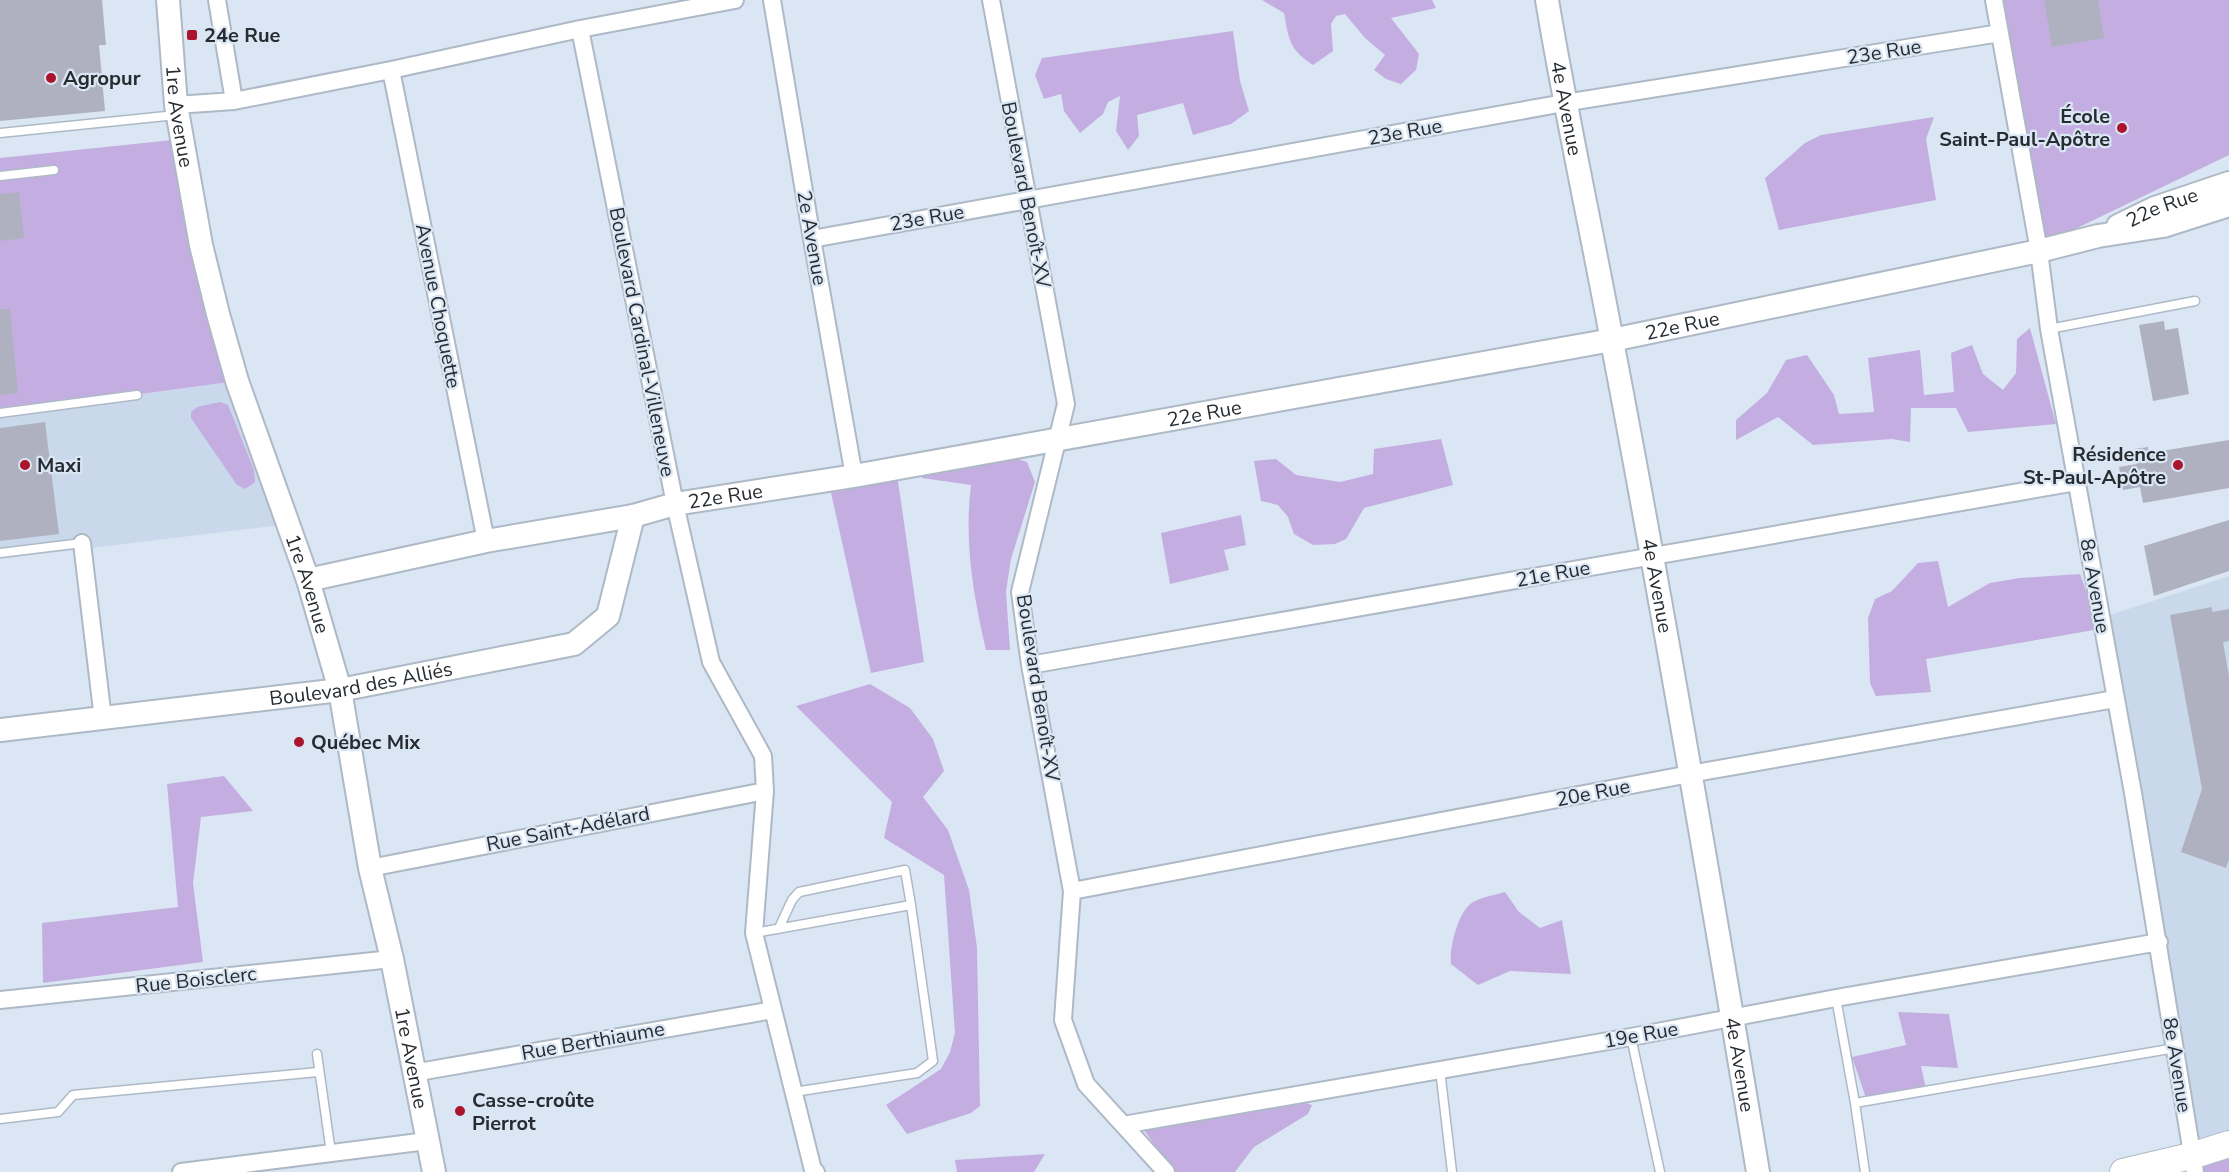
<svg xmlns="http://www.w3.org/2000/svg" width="2229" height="1172" viewBox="0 0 2229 1172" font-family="'Nunito Sans',sans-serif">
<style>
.built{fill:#c9d8eb}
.green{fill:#c4aee1}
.building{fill:#afb1c1}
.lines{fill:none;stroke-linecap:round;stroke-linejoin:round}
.lane-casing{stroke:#aeb9c6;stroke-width:11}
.street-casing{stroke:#aeb9c6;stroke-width:20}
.secondary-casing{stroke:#aeb9c6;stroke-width:26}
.primary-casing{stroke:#aeb9c6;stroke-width:28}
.lane{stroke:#fff;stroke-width:8}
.street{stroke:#fff;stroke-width:16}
.secondary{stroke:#fff;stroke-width:22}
.primary{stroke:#fff;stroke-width:26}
.poi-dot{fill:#aa142c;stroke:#dae6f4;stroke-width:2}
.labels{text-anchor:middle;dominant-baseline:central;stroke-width:4.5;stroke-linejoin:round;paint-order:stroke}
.poi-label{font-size:20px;font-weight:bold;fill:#272c31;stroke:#dae6f4;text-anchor:start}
.street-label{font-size:20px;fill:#272c31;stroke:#dae6f4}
</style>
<rect width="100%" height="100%" fill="#dae6f4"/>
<!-- built -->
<path class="built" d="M237,381L288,524L0,559V413Z
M2229,576V1144L2191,1156L2101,618Z"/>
<!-- green -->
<path class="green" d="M1262,0H1432L1436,8L1391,18L1419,54L1416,70L1401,84L1386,79L1374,70L1385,55L1365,38L1345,14L1336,16L1331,24L1333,51L1313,65C1289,49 1289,40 1284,13Z
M1995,0H2229V155L2048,242L2039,251Z
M1233,31L1240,81L1249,111L1231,124L1193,135L1183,103L1137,115L1139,136L1128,150L1116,131L1120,96L1108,102L1103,114L1080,133L1064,111L1061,94L1044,99L1035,75L1042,58Z
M1934,117L1926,139L1936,200L1779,230L1765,178L1805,143L1821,135Z
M182,139L237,381L0,413V158Z
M2030,328L2056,424L1968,432L1956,408H1911L1910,442L1892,439L1813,445L1778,417L1736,440V420L1767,393L1786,360L1807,355L1834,395L1839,414L1874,412L1868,358L1920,350L1924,395L1954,392L1951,353L1972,345L1983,374L2003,390L2016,373L2017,339Z
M220,402L228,405L254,470L255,482L245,489L237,485L191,418V412L197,407Z
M1441,439L1453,485L1364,508L1346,539L1335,544L1313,545L1294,534L1288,517L1278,505L1261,501L1254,461L1276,459L1296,475L1340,482L1373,474L1374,449Z
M1007,455L1027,462L1035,482L1011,559L1006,592L1010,650H986C973,595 964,541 971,485L922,478L925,464Z
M897,474L924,662L871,673L830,488Z
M1241,515L1246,545L1224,550L1229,570L1170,584L1161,533Z
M1938,561L1948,607L1990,583L2020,578L2080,574L2100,629L1926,659L1931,692L1876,696L1870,683L1868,618L1875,599L1892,591L1918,563Z
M870,684L910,708L933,739L944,771L923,797L948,830L969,890L977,948L980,1106L971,1113L907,1134L886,1105L941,1069L950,1052L955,1033L944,875L884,838L892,802L796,706Z
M224,776L253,811L201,817L193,883L203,962L43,983L42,923L178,907L167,784Z
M1505,892L1519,912L1540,928L1562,920L1571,974L1510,971L1478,985L1451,964C1449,948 1458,911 1473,902C1482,897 1495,895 1505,892Z
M1898,1012L1949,1014L1958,1068L1921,1066L1926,1089L1866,1098L1852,1057L1906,1045Z
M1298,1100L1312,1105L1308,1114L1254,1147L1235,1172H1173L1144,1130L1169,1120Z
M2229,1144V1172H2195Z
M1045,1154L1034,1172H957L955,1160Z"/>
<!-- building -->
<path class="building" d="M0,0H102L106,45H99L105,111L0,121Z
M2044,0H2098L2104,38L2052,47Z
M19,192L24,238L0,241V194Z
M0,309H10L18,393L0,395Z
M2164,321L2165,330L2178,328L2189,394L2153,401L2139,325Z
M45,422L59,534L0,541V428Z
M2229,440V488L2143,503L2140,487L2123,490L2119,467L2137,464L2134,449L2148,447L2149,453Z
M2229,520V571L2154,596L2144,546Z
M2212,607V612L2229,609V641L2223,642L2229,677V859L2226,868L2181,852L2202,789L2170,615Z"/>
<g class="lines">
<defs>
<path id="lane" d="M0,133L176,115
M0,176L54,170
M2049,329L2195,301
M0,413L137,395
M0,553L82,543
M779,928L792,900L799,892L905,870L911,905
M754,933L911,905L933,1061L917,1073L794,1092
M1836,998L1855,1103L1865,1172
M1631,1037L1660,1172
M317,1054L331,1153
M1440,1070L1452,1172
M1855,1103L2175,1048
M0,1119L58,1112L73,1095L318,1072"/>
<path id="street" d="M217,0L234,101
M772,0L812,239L854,476
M991,0L1066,404L1020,592L1030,665L1072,891L1063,1020L1086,1084L1166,1172
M1994,0L2039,251L2049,329L2133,793L2195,1172
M580,29L675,504L711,662L763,756L765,791L754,933L813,1170L816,1172
M391,70L486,541
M176,105L234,101L391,70L580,29L735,0
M812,239L1564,103L2000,33
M82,543L103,719
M1030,665L2076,482
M370,868L765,791
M1072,891L1690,774L2115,699
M0,1000L392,959
M413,1073L773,1010
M1123,1125L1631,1037L1836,998L2159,942
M181,1172L427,1141"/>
<g id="secondary">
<path id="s1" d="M168,0L176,105L201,245L218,314L237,381L308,580L340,690L370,868L392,959L434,1172"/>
<path id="s2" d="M1547,0C1566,114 1591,227 1612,341C1665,617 1712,895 1758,1172"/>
<path id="s3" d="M2118,226L2155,208L2229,183"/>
<path id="s4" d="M308,580L486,541L633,516L675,504L854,476L1612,340L2039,251L2098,236L2163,226L2229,205"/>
<path id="s5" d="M0,730L340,690L574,644L608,616L633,516"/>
</g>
<path id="primary" d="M2123,1172L2191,1156L2229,1144"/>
</defs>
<!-- lane casing -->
<use href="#lane" class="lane-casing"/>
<!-- street casing -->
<use href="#street" class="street-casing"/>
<!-- secondary casing -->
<use href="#secondary" class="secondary-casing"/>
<!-- primary casing -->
<use href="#primary" class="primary-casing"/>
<!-- lane -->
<use href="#lane" class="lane"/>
<!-- street -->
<use href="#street" class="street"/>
<!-- secondary -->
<use href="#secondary" class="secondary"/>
<!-- primary -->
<use href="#primary" class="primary"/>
</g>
<!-- markers -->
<g class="poi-dot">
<rect x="186" y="29" width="12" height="12" rx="3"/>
<circle cx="51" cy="78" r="6"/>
<circle cx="2122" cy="128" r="6"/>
<circle cx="25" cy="465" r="6"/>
<circle cx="2178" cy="465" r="6"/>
<circle cx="299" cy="742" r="6"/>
<circle cx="460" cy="1111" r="6"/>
</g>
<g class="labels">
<!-- poi labels -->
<g class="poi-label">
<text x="204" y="35">24e Rue</text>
<text x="63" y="78">Agropur</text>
<text x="2110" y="116" text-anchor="end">École<tspan x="2110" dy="23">Saint-Paul-Apôtre</tspan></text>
<text x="2166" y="454" text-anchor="end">Résidence<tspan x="2166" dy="23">St-Paul-Apôtre</tspan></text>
<text x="37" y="465">Maxi</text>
<text x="311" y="742">Québec Mix</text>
<text x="472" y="1100">Casse-croûte<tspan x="472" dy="23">Pierrot</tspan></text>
</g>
<!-- street labels -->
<g class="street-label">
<text transform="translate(1884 52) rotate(-9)">23e Rue</text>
<text stroke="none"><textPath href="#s2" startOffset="110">4e Avenue</textPath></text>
<text stroke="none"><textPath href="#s1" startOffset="117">1re Avenue</textPath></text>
<text transform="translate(1405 132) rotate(-10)">23e Rue</text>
<text transform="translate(1026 195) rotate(79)">Boulevard Benoît-XV</text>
<text stroke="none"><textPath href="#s3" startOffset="48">22e Rue</textPath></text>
<text transform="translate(927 218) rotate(-10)">23e Rue</text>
<text transform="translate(812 238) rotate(80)">2e Avenue</text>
<text transform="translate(438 306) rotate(79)">Avenue Choquette</text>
<text stroke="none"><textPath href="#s4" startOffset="1398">22e Rue</textPath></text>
<text transform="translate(642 342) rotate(79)">Boulevard Cardinal-Villeneuve</text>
<text stroke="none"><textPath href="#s4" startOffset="912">22e Rue</textPath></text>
<text stroke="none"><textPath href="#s4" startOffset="426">22e Rue</textPath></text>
<text transform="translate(1553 574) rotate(-10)">21e Rue</text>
<text stroke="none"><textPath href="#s1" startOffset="603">1re Avenue</textPath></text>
<text stroke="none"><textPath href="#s2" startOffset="596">4e Avenue</textPath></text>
<text transform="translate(2095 586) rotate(80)">8e Avenue</text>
<text stroke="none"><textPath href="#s5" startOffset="364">Boulevard des Alliés</textPath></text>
<text transform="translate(1038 688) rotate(81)">Boulevard Benoît-XV</text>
<text transform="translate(1593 793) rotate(-11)">20e Rue</text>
<text transform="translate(568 829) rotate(-11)">Rue Saint-Adélard</text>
<text transform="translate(196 980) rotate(-6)">Rue Boisclerc</text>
<text transform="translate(1641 1035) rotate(-10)">19e Rue</text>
<text transform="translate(593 1041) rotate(-10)">Rue Berthiaume</text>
<text stroke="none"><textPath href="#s1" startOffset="1089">1re Avenue</textPath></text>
<text stroke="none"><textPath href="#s2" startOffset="1082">4e Avenue</textPath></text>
<text transform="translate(2177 1065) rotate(81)">8e Avenue</text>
</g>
</g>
</svg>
